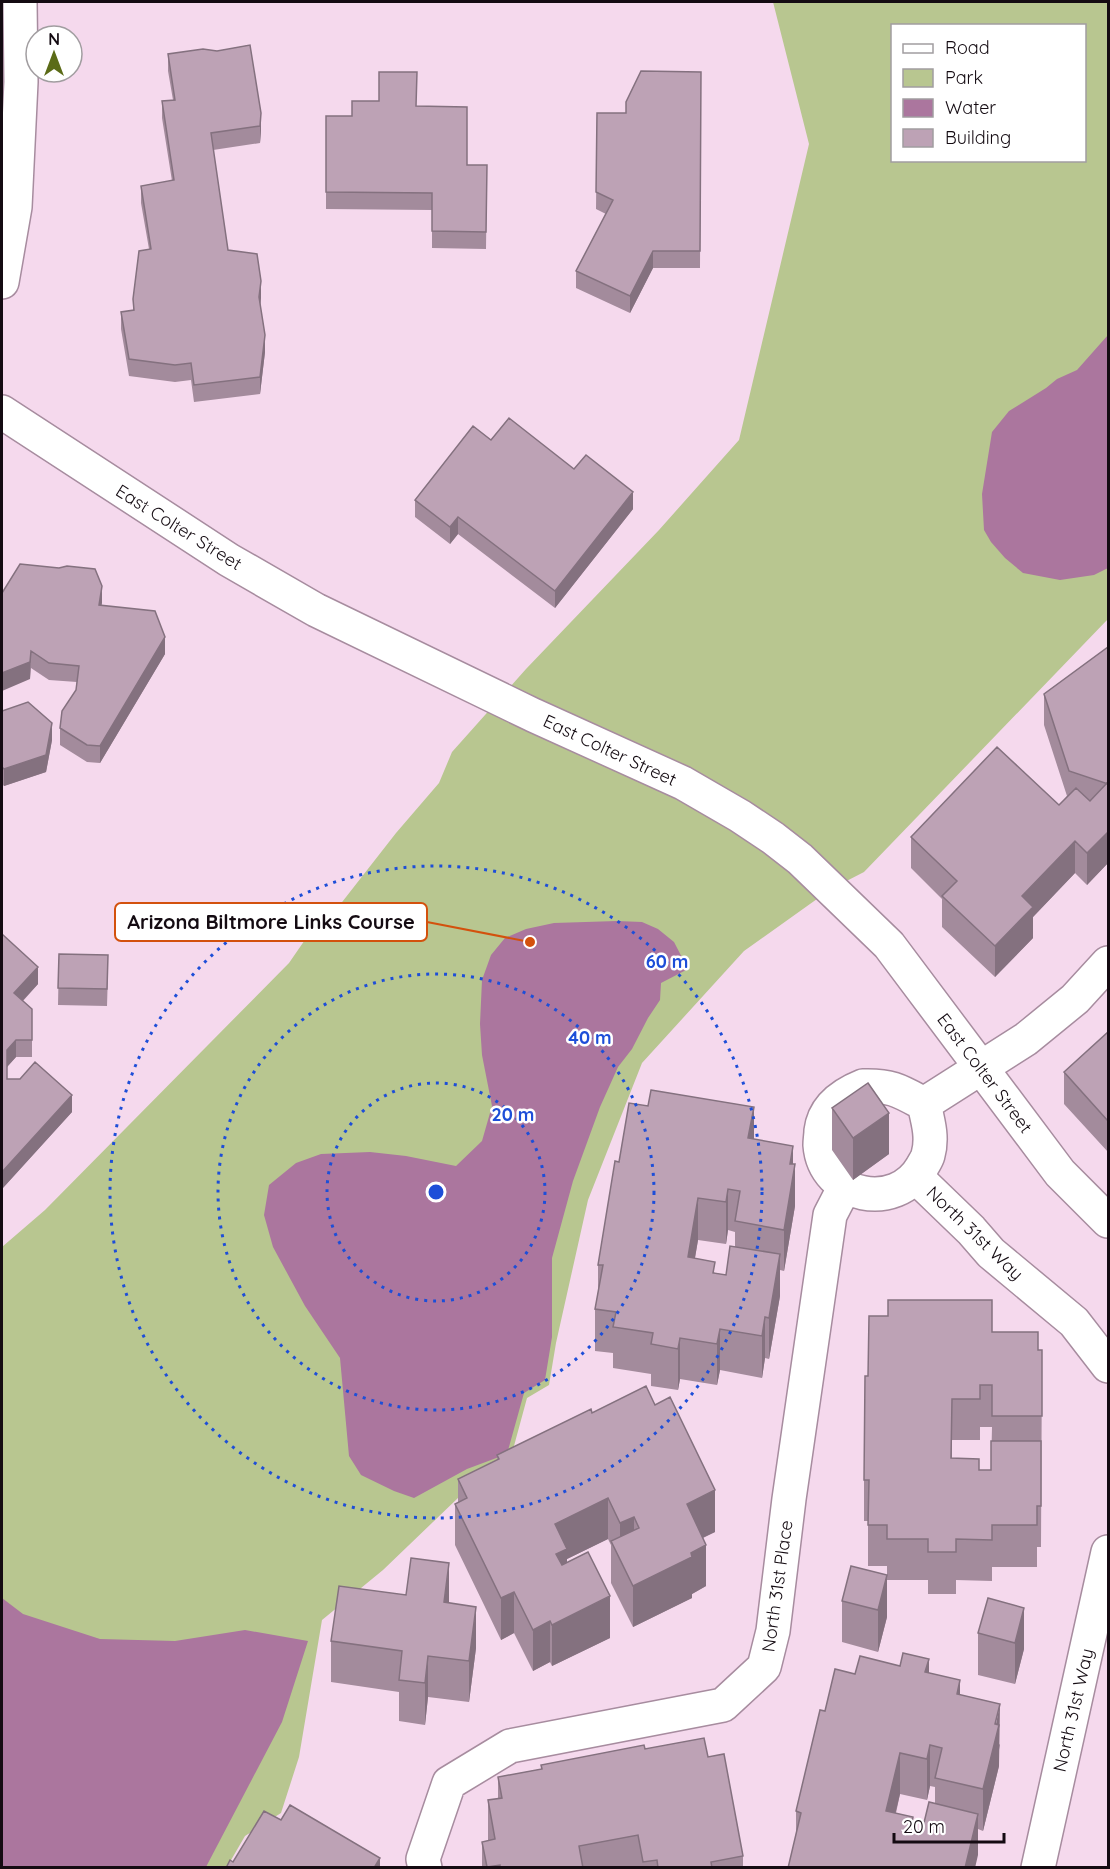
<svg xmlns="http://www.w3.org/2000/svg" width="1110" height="1869" viewBox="0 0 1110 1869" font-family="Quicksand,sans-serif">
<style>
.green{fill:#b8c690;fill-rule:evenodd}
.water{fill:#ab769e}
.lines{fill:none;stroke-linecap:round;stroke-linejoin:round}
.street-casing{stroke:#a78c9f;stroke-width:36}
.street{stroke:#fff;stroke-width:33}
.wall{fill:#a38b9c;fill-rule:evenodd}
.shaded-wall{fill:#84717f}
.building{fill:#bda2b5;stroke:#84717f;stroke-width:1.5}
.ring{fill:none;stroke:#1d4ed8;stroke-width:3;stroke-dasharray:3 6}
.labels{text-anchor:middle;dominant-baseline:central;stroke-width:5;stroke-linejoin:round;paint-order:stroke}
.street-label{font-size:18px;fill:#140b12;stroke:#fff}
.centre{fill:#1d4ed8;stroke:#fff;stroke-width:3}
.ring-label{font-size:18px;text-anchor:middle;font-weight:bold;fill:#1d4ed8;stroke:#fff;stroke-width:5;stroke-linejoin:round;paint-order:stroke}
.leader{fill:none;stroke:#d3510d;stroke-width:2}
.callout-dot{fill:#d3510d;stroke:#fff;stroke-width:2}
.callout{fill:#fff;stroke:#d3510d;stroke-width:2}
.callout-label{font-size:20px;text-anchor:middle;font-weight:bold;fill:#140b12}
</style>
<rect width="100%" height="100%" fill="#f5d9ed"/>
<!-- green -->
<path class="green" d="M773,2H1108V619L864,872L831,889L744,951L642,1063L588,1200L556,1343L549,1385L527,1398L511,1457L483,1474L383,1570L322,1620L299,1757L281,1813L245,1836L227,1867H2V1247L45,1210L289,963L309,934L339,906L396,833L439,783L452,752L526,669L659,530L739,440L809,144ZM892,26H1084V160H892Z"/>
<!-- water -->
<path class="water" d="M1108,335V568L1094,575L1060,580L1023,573L1005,558L991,542L984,530L982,494L992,432L1009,411L1046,388L1057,379L1077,370Z
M617,921L642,922L658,929L674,942L688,969L661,983L660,1000L648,1018L632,1049L618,1067L600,1107L573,1181L552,1258V1337L545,1380L524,1393L507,1454L467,1469L414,1498L394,1491L361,1475L349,1456L340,1358L305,1306L273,1247L264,1215L269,1185L296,1163L321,1154L370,1152L406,1156L456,1166L482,1141L492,1106L482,1055L480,1024L482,980L491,955L505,938L526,929L554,923Z
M2,1598L23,1614L100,1639L175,1641L245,1630L308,1641L282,1722L206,1867H2Z"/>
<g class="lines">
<defs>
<path id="street" d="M2,282L15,207L21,82L20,2
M2,412L229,560L316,610L533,715L683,783L740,816L773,838L800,859L889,945L1060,1173L1108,1221
M863,1086C891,1085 900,1091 924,1104C928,1121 933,1138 928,1155C927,1159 924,1163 922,1167C896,1212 824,1198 820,1145C820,1140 821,1135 821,1131C824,1107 843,1094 863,1086Z
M924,1104L1026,1039L1075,999L1108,963
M916,1177L971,1230L991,1253L1074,1322L1108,1366
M425,1868L423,1859L449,1783L510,1746L723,1705L764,1667L773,1631L789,1499L830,1215L845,1186
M1038,1868L1108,1552"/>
</defs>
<!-- street casing -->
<use href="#street" class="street-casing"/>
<!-- street -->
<use href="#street" class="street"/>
</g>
<!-- wall -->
<path class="wall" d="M250,45L261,130L260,143L213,150L228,250L261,298L260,305L265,352L260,394L194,402L191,380L175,382L129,376L121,329V312L133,310V299L149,249L141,203V186L172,181L162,118V101L173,100L168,71V54L217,51Z
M701,72L700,268H653L630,313L576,288V271L606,214L596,209L597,113H626Z
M417,106L467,165H487L486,249L432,248V210L326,209V116H352Z
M491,440L574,469L633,509L555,608L458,534L450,544L415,517V500Z
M20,564L102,605L165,654L100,763L87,762L60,745V728L76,690L77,682L49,680L31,668L30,679Z
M1108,647V863L1087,885L1075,873L1033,917V938L995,977L942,927V899L911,868V837L1059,805L1067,796L1044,725V694Z
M2,711L52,740L46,772L4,786L2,784Z
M2,934L38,984L23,1001L32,1009V1057H16L7,1067V1079L72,1112L2,1189Z
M59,954L108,972L107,1006L58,1005Z
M1108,1032V1152L1064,1104V1072Z
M832,1108L889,1154L853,1180L832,1150Z
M754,1139L793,1164L795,1206L784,1271L780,1270V1296L769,1359L765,1358L762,1378L720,1370L717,1385L680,1379L678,1390L651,1386V1374L613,1368V1353L595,1351V1309L598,1292V1265L619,1162ZM728,1230L735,1232V1247L726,1275L715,1273L695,1258L698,1240L726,1244Z
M888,1316L992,1332L1038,1350H1042L1041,1547H1037V1567H992V1581L956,1580V1594H928V1580H887V1617L878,1652L842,1642V1601L887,1575V1566H868V1521H864V1480L868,1376ZM980,1427H992L991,1470H979L952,1458V1440H980Z
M592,1413L715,1532L703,1538L706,1586L692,1594V1598L633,1627L611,1583V1545L608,1539L567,1559V1562L610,1638L552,1666L550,1662L533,1671L514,1633L501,1640L455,1545V1504L458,1502V1479L497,1460V1455Z
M449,1603L476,1648L469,1702L428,1697L425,1725L399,1721V1692L331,1682V1641Z
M1024,1608V1649L1015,1684L978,1675V1633Z
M929,1673L960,1694L1000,1745L999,1750V1766L983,1831L978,1829V1855L796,1835V1811L825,1711ZM930,1786L935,1787V1804L922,1831L913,1829L896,1813L900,1794L927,1800Z
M645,1749L708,1757L743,1856V1868H482V1842L488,1841V1800L498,1799V1777L541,1769V1765Z"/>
<!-- shaded-wall -->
<path class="shaded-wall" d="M261,113V130L260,143V126Z
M653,251V268L630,313V296Z
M261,281V298L259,315V297Z
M265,335V352L260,394V377Z
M633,492V509L555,608V591Z
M458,517V534L450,544V527Z
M102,586V603L99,622V605Z
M165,637V654L100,763V746Z
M31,651L30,679L2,691V673Z
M52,723V740L46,772L4,786V769Z
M1108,832V863L1087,885V853Z
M1075,841V873L1033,917V938L995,977V946L1022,896Z
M38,967V984L14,1010V993Z
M16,1040V1057L7,1067V1050Z
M72,1095V1112L2,1189V1172Z
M754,1107V1148L748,1138Z
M889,1113V1154L853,1180V1138Z
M793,1146V1173L795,1164V1206L784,1271V1230L790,1164Z
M728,1189V1230L726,1244V1202Z
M698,1198V1240L688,1298V1257Z
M780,1254V1296L769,1359V1318Z
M765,1317V1358L762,1378V1336Z
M720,1329V1370L717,1385V1344Z
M680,1338V1379L678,1390V1349Z
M715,1490V1532L687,1545V1504Z
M608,1498V1539L567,1559V1590L556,1595L555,1524Z
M634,1517V1558L620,1561V1523Z
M706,1545V1586L692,1594V1598L633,1627V1586Z
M449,1563V1604L444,1602Z
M887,1575V1617L878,1652V1610Z
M514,1592V1633L501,1640V1598Z
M610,1596V1638L552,1666V1625Z
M476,1607V1648L469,1702V1661Z
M1024,1608V1649L1015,1684V1643Z
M550,1621V1662L533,1671V1630Z
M428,1656V1697L425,1725V1683Z
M929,1659V1700L925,1672Z
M960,1680V1722L957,1694Z
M1000,1704L999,1766L983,1831V1789Z
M930,1745V1786L927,1800V1759Z
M900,1753V1794L886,1852V1811Z
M978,1814V1855L975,1868H965Z
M380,1858V1868H374Z"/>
<!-- building -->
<path class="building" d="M250,45L261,113L260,126L211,133L228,250L257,254L261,281L259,297L265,335L260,377L194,385L191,363L175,365L129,359L121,312L134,310L133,299L139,251L151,249L141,186L174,180L162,101L175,100L168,54L203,49L217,51Z
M641,71L701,72L700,251H653L630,296L576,271L613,200L596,192L597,113H626V102Z
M379,72H417L416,106L467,107V165H487L486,232L432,231V193L326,192V116H352V101H379Z
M509,418L574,469L586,455L633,492L555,591L458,517L450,527L415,500L473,426L491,440Z
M20,564L59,568L67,566L95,569L102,586L99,605L155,611L165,637L100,746L87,745L60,728L62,711L76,690L79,666L49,663L31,651L30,662L2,673V593Z
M1108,647V784L1069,771L1044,694Z
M28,702L52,723L46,755L4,769L2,767V711Z
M997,747L1059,805L1076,788L1090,801L1107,783L1108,785V832L1087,853L1075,841L1022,896L1033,907L995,946L942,896L957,881L911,837Z
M2,934L38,967L14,993L32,1009V1040H16L7,1050V1079H20L35,1062L72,1095L2,1172Z
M59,954L108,955L107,989L58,988Z
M1108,1032V1121L1064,1072Z
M868,1083L889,1113L853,1138L832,1108Z
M651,1090L754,1107L748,1138L793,1146L790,1164H795L784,1230L735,1221L740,1191L728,1189L726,1202L698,1198L688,1257L715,1262L713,1273L726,1275L730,1246L780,1254L769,1318L765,1317L762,1336L720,1329L717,1344L680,1338L678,1349L651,1344L653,1333L613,1327L616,1312L595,1309L603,1265H598L615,1161L619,1162L629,1103L648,1106Z
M888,1300H992V1332H1038V1350H1042V1416H992V1385H980V1399H952L951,1458L979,1459V1470H991V1441H1041V1506H1037V1525H992V1540L956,1539V1552H928V1539H887V1525H868L869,1480H864L865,1376H868L869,1316H888Z
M646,1386L655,1405L670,1397L715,1490L687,1504L706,1545L691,1553L692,1557L633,1586L611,1541L639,1528L634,1517L620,1523L608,1498L555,1524L567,1549L556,1554L562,1565L588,1552L610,1596L552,1625L550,1621L533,1630L514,1592L501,1598L455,1504L467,1498L458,1479L499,1459L497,1455L591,1409L592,1413Z
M411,1558L449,1563L444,1602L476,1607L469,1661L428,1656L425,1683L399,1680L402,1651L331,1641L339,1586L406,1595Z
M851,1566L887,1575L878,1610L842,1601Z
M988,1598L1024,1608L1015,1643L978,1633Z
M903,1653L929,1659L925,1672L960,1680L957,1694L1000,1704L995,1724L999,1725L983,1789L935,1778L942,1748L930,1745L927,1759L900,1753L886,1811L913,1817L911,1828L922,1831L929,1802L978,1814L965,1868H788L801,1813L796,1811L820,1710L825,1711L835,1669L855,1674L860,1656L900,1666Z
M704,1738L708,1757L724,1754L743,1856L711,1862L712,1868H658L657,1860L643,1862L638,1835L579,1846L583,1868H500V1865L487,1867L482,1842L495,1839L488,1800L502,1798L498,1777L542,1769L541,1765L644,1745L645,1749Z
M290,1805L380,1858L374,1868H226L230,1860L233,1862L264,1811L281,1820Z"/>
<!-- distance rings -->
<g class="ring">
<circle cx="436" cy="1192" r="109"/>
<circle cx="436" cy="1192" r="218"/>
<circle cx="436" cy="1192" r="326"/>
</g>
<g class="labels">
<!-- street labels -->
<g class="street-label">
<text transform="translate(179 527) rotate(32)">East Colter Street</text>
<text transform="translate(610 750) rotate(25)">East Colter Street</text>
<text transform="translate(985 1073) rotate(53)">East Colter Street</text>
<text transform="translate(975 1233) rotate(44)">North 31st Way</text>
<text transform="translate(777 1586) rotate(-82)">North 31st Place</text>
<text transform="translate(1073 1710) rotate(-77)">North 31st Way</text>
</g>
</g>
<circle cx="436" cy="1192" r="9" class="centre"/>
<g class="ring-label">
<text x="667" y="968">60 m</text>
<text x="590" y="1044">40 m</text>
<text x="513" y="1121">20 m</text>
</g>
<!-- callouts -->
<path class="leader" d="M530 942L427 922"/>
<circle class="callout-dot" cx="530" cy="942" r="6"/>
<rect class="callout" x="115" y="903" width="312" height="38" rx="6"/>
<g class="callout-label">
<text x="271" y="929">Arizona Biltmore Links Course</text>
</g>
<!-- border -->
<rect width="1110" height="1869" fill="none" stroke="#140b12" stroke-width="6"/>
<!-- legend -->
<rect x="891" y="24" width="195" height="138" fill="#ffffff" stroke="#a19da0" stroke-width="1.5"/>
<rect x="903" y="44" width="30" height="9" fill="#ffffff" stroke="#a19da0" stroke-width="1.5"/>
<text x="945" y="54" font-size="18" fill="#140b12">Road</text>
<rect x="903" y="69" width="30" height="18" fill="#b8c690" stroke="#a19da0" stroke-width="1.5"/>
<text x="945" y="84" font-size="18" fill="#140b12">Park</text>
<rect x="903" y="99" width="30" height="18" fill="#ab769e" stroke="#a19da0" stroke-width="1.5"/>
<text x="945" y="114" font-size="18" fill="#140b12">Water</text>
<rect x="903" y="129" width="30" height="18" fill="#bda2b5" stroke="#a19da0" stroke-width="1.5"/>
<text x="945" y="144" font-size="18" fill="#140b12">Building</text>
<!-- north arrow -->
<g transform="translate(54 54)"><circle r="28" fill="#ffffff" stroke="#a19da0" stroke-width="1.5"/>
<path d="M0-4.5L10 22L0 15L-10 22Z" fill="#5b6b17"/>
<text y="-9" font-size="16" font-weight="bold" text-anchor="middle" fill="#140b12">N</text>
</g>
<!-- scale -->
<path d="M894 1833v9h110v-9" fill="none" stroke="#140b12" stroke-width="3"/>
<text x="903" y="1833" font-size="18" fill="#140b12" stroke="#ffffff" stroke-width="4.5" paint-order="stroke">20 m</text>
</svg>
